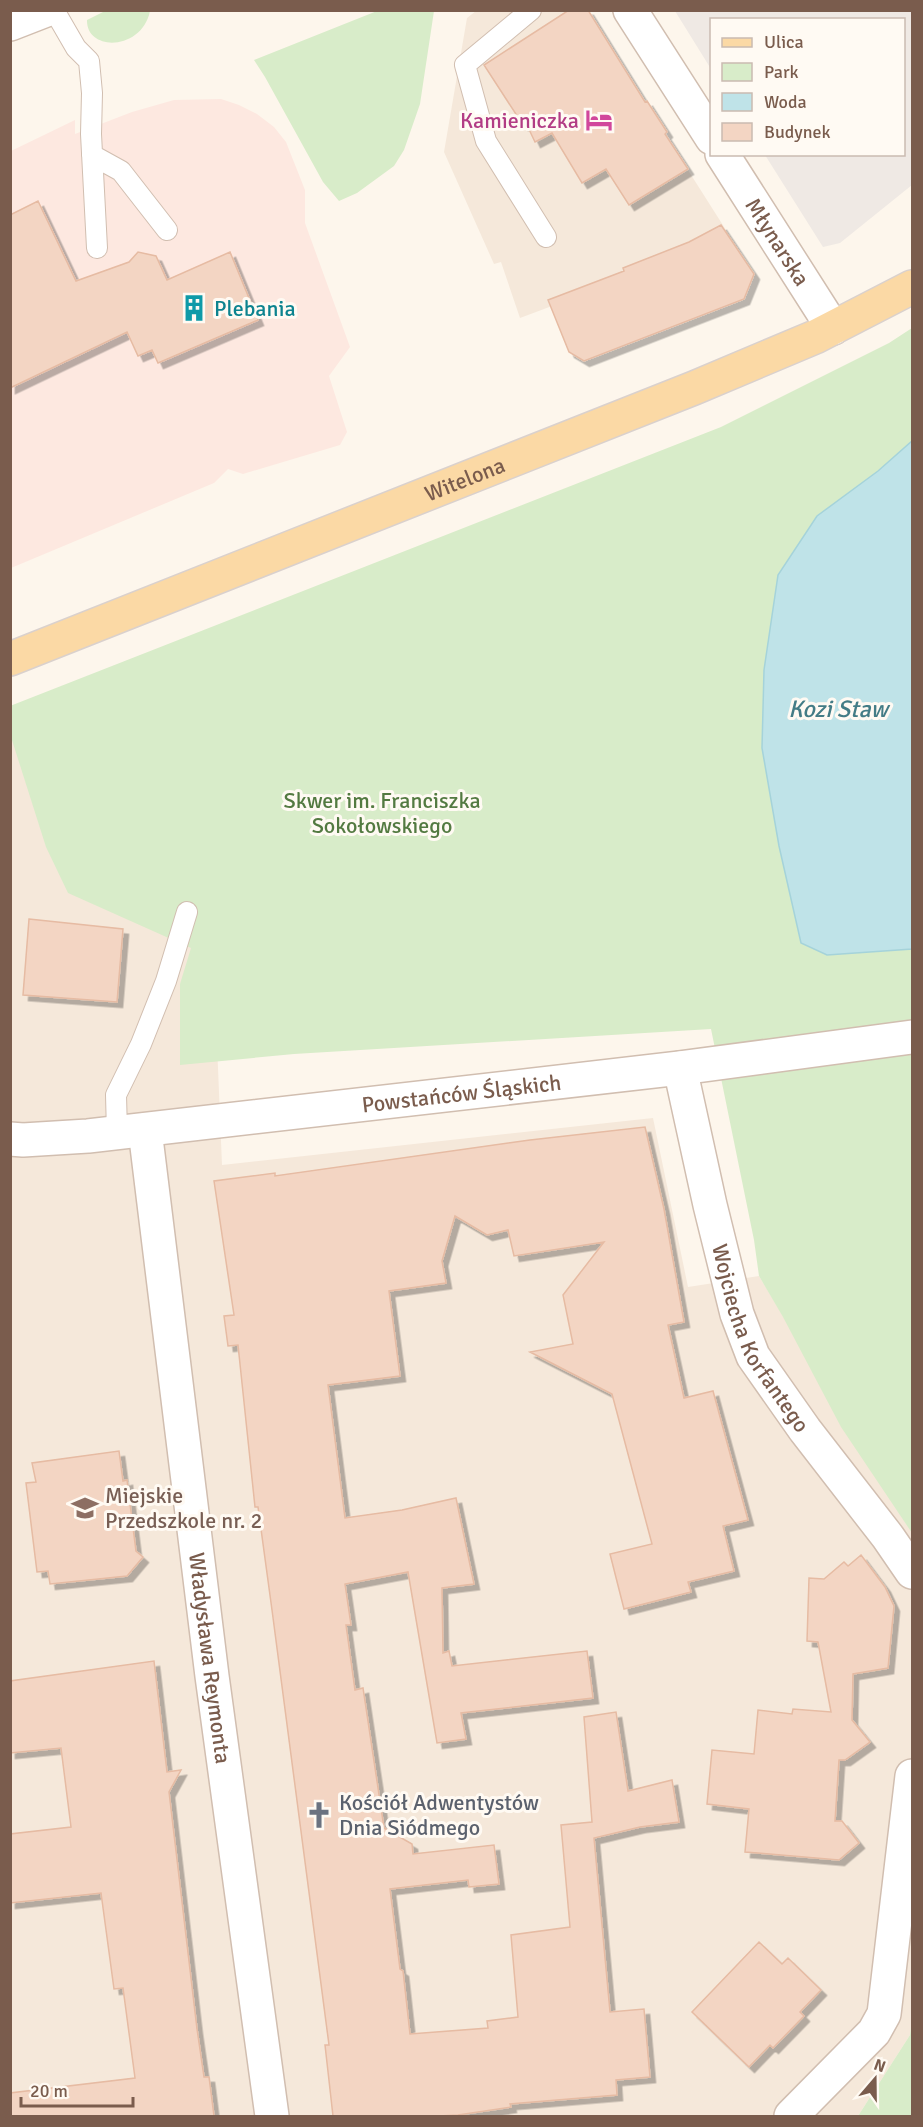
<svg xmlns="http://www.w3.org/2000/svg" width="923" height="2127" viewBox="0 0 923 2127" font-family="Signika,sans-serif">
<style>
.residential{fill:#f5e8da}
.commercial{fill:#fde8e0}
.industrial{fill:#efe9e4}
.green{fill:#d8ecc9}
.water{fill:#bfe3e8;stroke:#a5d3da;stroke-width:1.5}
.building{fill:#f3d5c3;stroke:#e6bba3;stroke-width:1.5;filter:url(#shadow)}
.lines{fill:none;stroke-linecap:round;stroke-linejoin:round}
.service-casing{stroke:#d1beb0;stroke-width:22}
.minor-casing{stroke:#d1beb0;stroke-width:36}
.primary-casing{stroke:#dad1cd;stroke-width:36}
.service{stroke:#fff;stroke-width:20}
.minor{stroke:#fff;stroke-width:33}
.primary{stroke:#fbd9a5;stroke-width:33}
.labels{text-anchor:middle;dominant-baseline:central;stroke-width:6;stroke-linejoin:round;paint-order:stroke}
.hotel-label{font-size:22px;fill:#b23c85;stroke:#fffaf3;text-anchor:end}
.street-label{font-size:22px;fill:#7a5c4d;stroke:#fffaf3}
.culture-label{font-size:22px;fill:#0d838f;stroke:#fffaf3;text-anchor:start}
.park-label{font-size:22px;fill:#537a41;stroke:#fffaf3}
.education-label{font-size:22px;fill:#785e54;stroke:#fffaf3;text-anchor:start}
.worship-label{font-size:22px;fill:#5b616d;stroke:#fffaf3;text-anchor:start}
.water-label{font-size:24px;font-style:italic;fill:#437c86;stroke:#fffaf3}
</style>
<defs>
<filter id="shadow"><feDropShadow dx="5.5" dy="5.5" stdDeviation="0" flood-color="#0004"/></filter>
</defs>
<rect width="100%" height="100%" fill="#fdf6ec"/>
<!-- residential -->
<path class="residential" d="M476,11H587L644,102L647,101L656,115L667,132L665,134L754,274L744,299L584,361L569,352L552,306L520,318L501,262L494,264L444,152L467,18Z
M10,712L212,923L222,1165L653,1118L688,1287L759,1276L870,1461L912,1525V2019L910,2035L858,2116H11Z"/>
<!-- commercial -->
<path class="commercial" d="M221,99L239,105L257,114L274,127L286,142L305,190V223L350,347L329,376L347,432L340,445L243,474L228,469L214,483L11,568V151L75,120V134L132,112L174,100Z"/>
<!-- industrial -->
<path class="industrial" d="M675,11H912V185L840,243L823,247L765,155L904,154V20H712L711,69Z"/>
<!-- green -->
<path class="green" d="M105,11V10L150,11C142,51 86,52 87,20Z
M377,11H434L420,104L404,150L394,166L357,193L339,201L323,182L265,77L254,60Z
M912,328V1533L841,1427L783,1317L759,1276L754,1240L711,1029L294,1054L180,1065V984L191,948L68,893L46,847L11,737L10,706L721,427L889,343Z
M912,2019V2116H858L910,2035Z"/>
<!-- water -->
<path class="water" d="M912,441V949L827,955L801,943L779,846L762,748L764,670L778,575L817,516L878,471Z"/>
<!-- building -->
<path class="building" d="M569,10H588L645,102L647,101L656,115L667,132L665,134L688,169L629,205L606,169L582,183L552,133L535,142L526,123L523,125L484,65Z
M38,201L76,281L129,262L138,252L156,256L167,280L230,252L258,320L158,363L152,350L138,356L127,332L10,388V215Z
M721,225L754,274L744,299L584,361L569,352L548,300L624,271L623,268L689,242Z
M29,919L123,929L117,1002L23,995Z
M645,1127L664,1209L684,1322L668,1325L684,1398L713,1391L748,1520L723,1526L734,1571L688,1582L691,1592L624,1609L610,1554L652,1544L612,1394L530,1352L573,1344L563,1295L604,1242L514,1256L508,1230L487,1235L455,1216L442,1261L446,1283L389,1291L400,1376L328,1385L345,1518L402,1510L456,1498L474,1584L442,1588L443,1653L449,1651L452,1666L587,1651L593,1698L461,1713L466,1739L437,1743L408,1572L345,1584L351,1625H346L355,1690L363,1688L384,1828L412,1844L413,1854L494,1845L499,1884L469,1887L468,1880L390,1889L400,1969L403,1971L410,2034L488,2028L487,2021L518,2017L511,1935L570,1927L561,1825L592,1822L584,1717L616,1712L628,1791L672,1780L679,1822L640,1827L594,1838L610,2012L644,2009L650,2077L616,2080L617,2095L510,2104L511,2107L458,2115L439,2116H333L325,2045H329L272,1610L258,1507H255L238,1345L228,1346L224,1316L234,1315L214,1181L275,1173V1176L530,1140Z
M119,1451L123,1481L127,1480L136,1551L143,1557L127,1576L50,1584L48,1571L37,1572L26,1483L36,1482L32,1463Z
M861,1555L885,1587L894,1606L888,1668L853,1674L852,1720L870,1742L845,1760H839L835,1821H842L859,1843L839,1860L745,1852L749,1809L707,1804L712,1750L754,1754L758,1710L792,1714L793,1709L831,1712L818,1642L807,1641L809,1578L824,1579L844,1562L848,1566Z
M154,1661L167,1772L181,1770L169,1792L197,2029L204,2077H209L214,2116H10V2093L135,2078L123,1988L114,1989L101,1893L10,1903V1834L71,1827L61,1748L10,1753V1681Z
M759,1942L782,1964L788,1958L821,1990L800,2012L804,2016L773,2048L770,2045L749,2067L692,2012Z"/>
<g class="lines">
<defs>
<path id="service" d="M54,10L76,48L89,61L92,93L91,134L97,248
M531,10L465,65L486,141L546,237
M92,155L121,171L167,230
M117,1132L116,1095L141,1044L166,981L187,912"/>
<g id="minor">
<path d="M630,10L712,138"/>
<path d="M10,24L46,10"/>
<path id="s1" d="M722,154L833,328"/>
<path id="s2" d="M680,1068L710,1205L737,1314L753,1356L805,1430L888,1537L912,1572"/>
<path id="s3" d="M145,1130L212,1676L272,2116"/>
<path id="s4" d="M10,1139L23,1140L88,1136L680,1068L912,1037"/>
<path d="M791,2116L874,2032L884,2014L912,1776"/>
</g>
<g id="primary">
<path id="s5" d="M10,659L694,388L815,337L912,287"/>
</g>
</defs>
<!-- service casing -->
<use href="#service" class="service-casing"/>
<!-- minor casing -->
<use href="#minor" class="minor-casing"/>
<!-- primary casing -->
<use href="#primary" class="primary-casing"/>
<!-- service -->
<use href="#service" class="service"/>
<!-- minor -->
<use href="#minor" class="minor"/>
<!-- primary -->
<use href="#primary" class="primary"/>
</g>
<!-- icons -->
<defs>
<symbol id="hotel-bare" viewBox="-9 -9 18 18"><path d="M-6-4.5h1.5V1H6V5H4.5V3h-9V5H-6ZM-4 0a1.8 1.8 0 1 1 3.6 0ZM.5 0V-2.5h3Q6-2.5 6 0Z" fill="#d1479c" stroke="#fffaf3" stroke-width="2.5" paint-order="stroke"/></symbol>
<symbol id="building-bare" viewBox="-9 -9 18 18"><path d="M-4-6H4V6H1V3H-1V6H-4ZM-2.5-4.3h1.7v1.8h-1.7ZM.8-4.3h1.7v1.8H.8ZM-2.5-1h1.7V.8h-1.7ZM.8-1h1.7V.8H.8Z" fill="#0f9aa8" stroke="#fffaf3" stroke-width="2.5" paint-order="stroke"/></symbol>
<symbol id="school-bare" viewBox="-9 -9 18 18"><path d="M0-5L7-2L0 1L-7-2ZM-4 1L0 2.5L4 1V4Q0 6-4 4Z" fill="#8d6e63" stroke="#fffaf3" stroke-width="2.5" paint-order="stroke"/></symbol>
<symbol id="church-bare" viewBox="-9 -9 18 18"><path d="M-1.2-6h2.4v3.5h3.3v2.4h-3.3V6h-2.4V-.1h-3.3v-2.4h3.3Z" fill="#6b7280" stroke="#fffaf3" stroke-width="2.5" paint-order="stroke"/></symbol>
</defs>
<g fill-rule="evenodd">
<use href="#hotel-bare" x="580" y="101" width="38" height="38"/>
<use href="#building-bare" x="175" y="289" width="38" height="38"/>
<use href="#school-bare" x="66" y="1489" width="38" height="38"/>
<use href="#church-bare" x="300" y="1796" width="38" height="38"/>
</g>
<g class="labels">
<!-- hotel labels -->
<g class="hotel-label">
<text x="579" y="120">Kamieniczka</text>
</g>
<!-- street labels -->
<g class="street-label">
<text stroke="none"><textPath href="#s1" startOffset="104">Młynarska</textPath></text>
<text stroke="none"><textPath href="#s5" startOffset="489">Witelona</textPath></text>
<text stroke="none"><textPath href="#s4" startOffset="454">Powstańców Śląskich</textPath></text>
<text stroke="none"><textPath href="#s2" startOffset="284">Wojciecha Korfantego</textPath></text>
<text stroke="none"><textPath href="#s3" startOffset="532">Władysława Reymonta</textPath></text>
</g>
<!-- culture labels -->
<g class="culture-label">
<text x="214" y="308">Plebania</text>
</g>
<!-- park labels -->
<g class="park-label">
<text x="382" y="800">Skwer im. Franciszka<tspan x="382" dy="25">Sokołowskiego</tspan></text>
</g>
<!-- education labels -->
<g class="education-label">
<text x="105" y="1495">Miejskie<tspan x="105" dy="25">Przedszkole nr. 2</tspan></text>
</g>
<!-- worship labels -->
<g class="worship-label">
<text x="339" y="1802">Kościół Adwentystów<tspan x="339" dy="25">Dnia Siódmego</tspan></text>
</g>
<!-- water labels -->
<g class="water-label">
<text x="838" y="709">Kozi Staw</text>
</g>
</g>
<!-- border -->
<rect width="923" height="2127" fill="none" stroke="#7a5c4d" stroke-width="24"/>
<!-- legend -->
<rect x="710" y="18" width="195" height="138" fill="#fffaf3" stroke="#cabbb1" stroke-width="1.5"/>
<rect x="722" y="38" width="30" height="9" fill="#fbd9a5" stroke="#cabbb1" stroke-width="1.5"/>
<text x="764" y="48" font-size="18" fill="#7a5c4d">Ulica</text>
<rect x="722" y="63" width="30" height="18" fill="#d8ecc9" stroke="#cabbb1" stroke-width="1.5"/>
<text x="764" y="78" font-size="18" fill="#7a5c4d">Park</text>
<rect x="722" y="93" width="30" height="18" fill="#bfe3e8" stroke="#cabbb1" stroke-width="1.5"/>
<text x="764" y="108" font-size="18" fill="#7a5c4d">Woda</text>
<rect x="722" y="123" width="30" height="18" fill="#f3d5c3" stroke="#cabbb1" stroke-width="1.5"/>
<text x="764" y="138" font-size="18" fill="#7a5c4d">Budynek</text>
<!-- north arrow -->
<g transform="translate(875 2079) rotate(20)" stroke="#fffaf3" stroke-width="4.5" paint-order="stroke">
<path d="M0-4.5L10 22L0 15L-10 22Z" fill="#7a5c4d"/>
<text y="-9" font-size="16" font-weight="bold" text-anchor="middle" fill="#7a5c4d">N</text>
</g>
<!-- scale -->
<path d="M21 2097v9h112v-9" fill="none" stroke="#7a5c4d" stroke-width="3"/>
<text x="30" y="2097" font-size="18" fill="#7a5c4d" stroke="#fffaf3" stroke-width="4.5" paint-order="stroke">20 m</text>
</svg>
